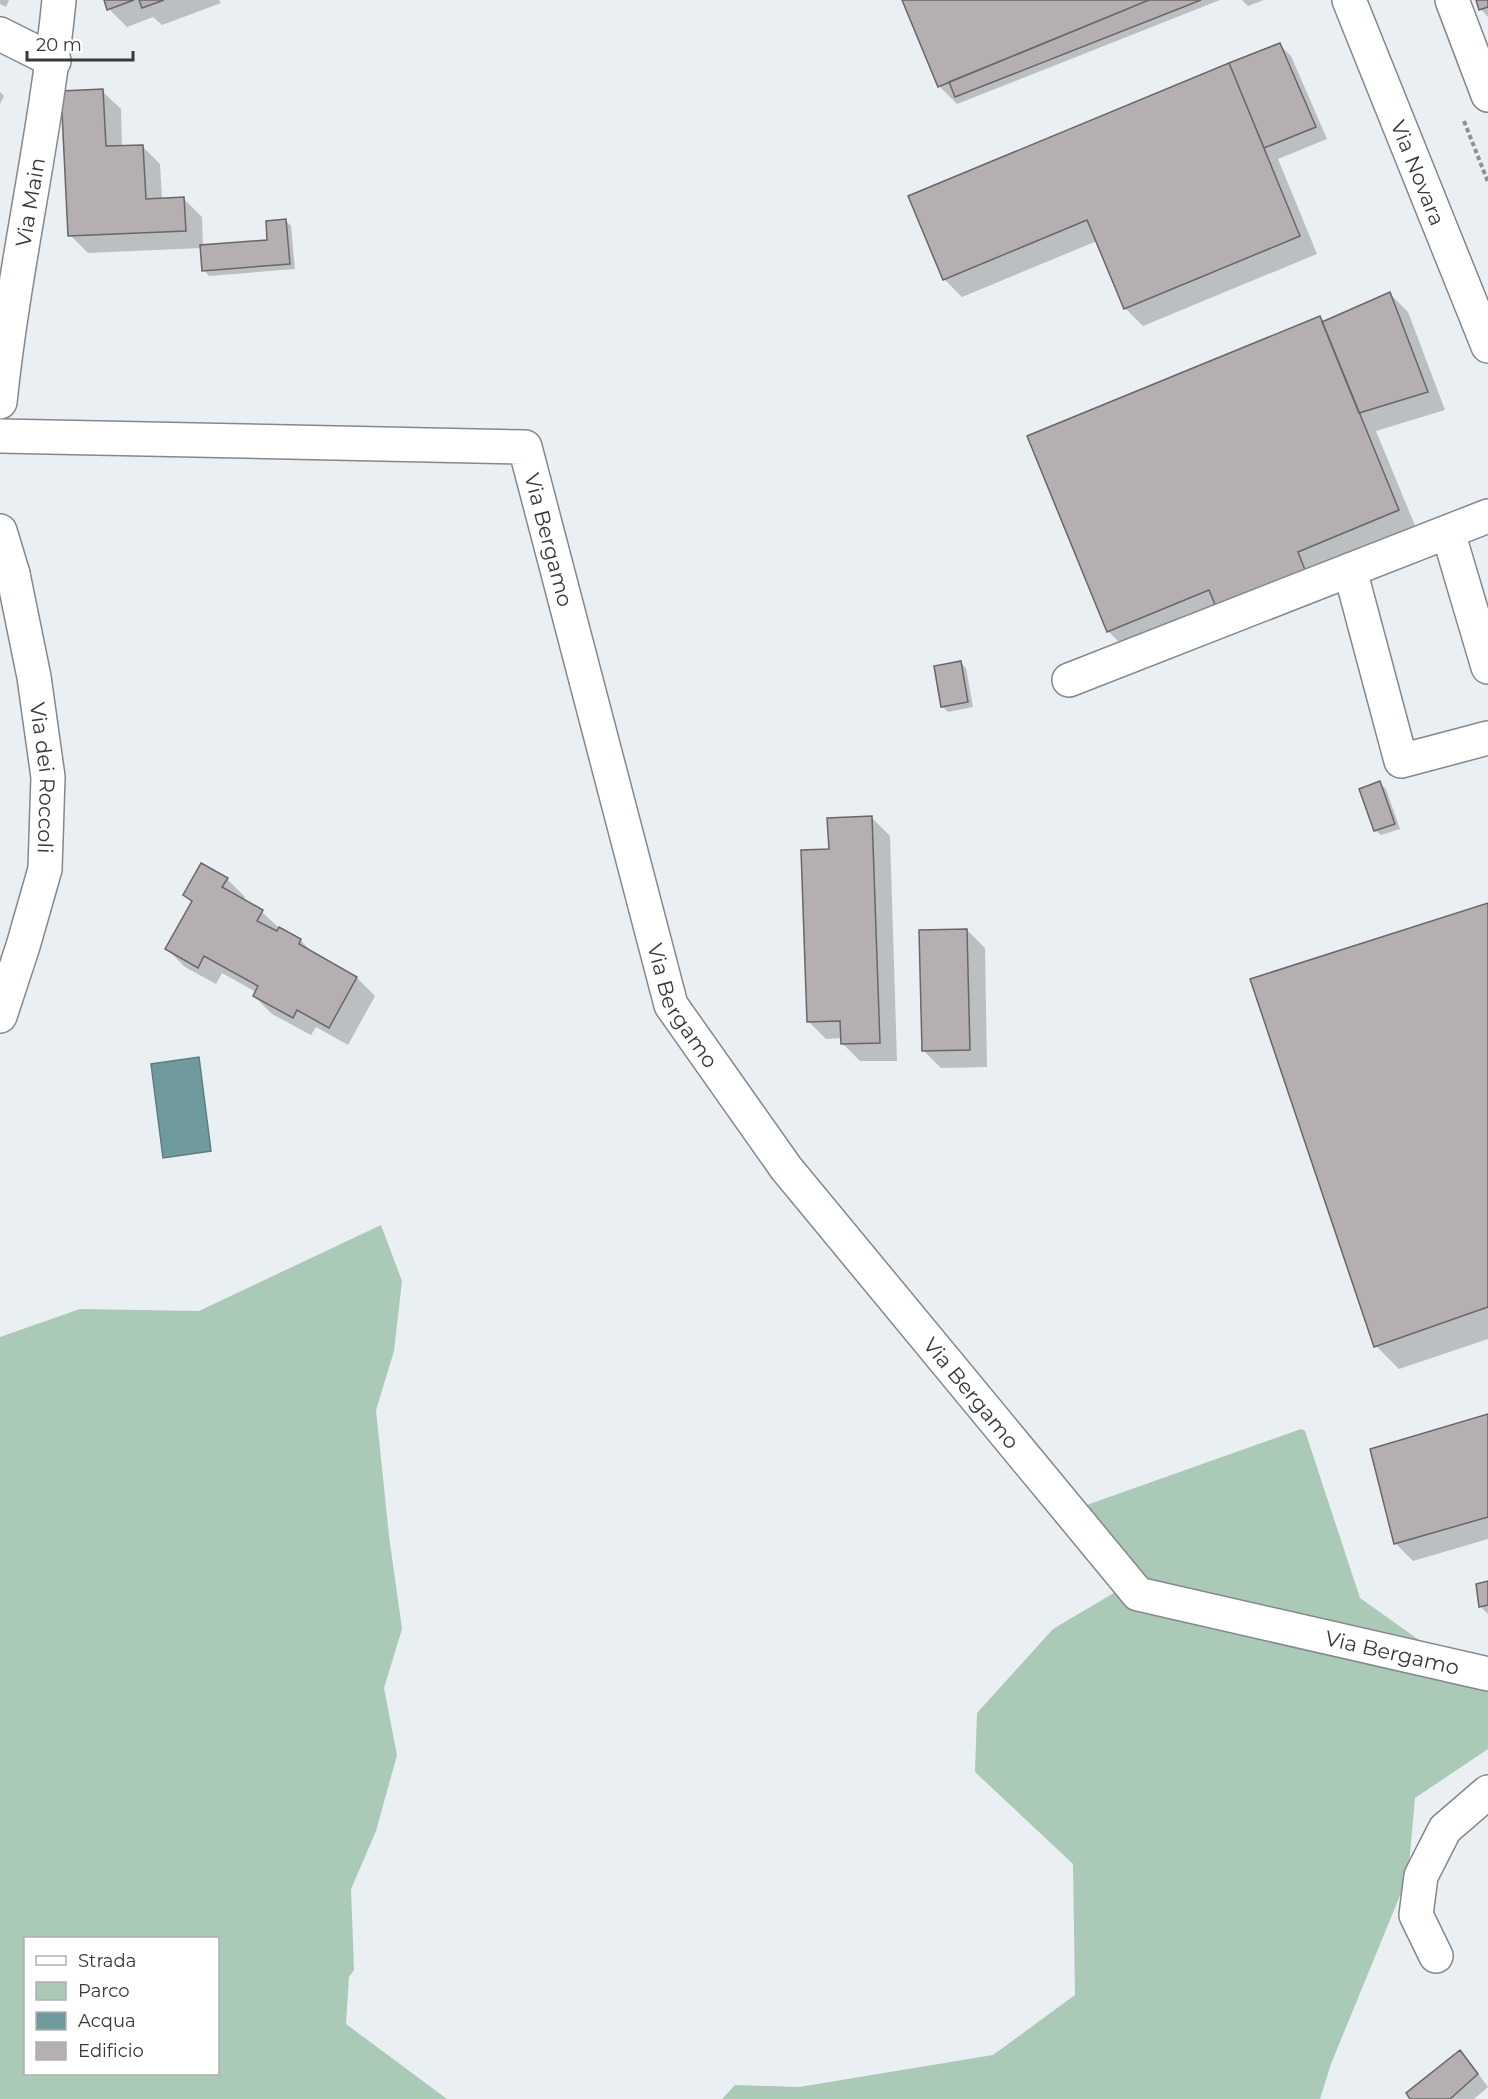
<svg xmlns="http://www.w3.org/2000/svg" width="1488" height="2099" viewBox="0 0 1488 2099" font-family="Montserrat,sans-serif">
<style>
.green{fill:#aac9b6;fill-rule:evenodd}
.water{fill:#6f9b9e;stroke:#5e7d80;stroke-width:1.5}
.shadow{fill:#0003}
.building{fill:#b5afb1;stroke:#6a6567;stroke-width:1.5}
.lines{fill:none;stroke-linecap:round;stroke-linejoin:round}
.minor-casing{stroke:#84888c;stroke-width:36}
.tertiary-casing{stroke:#84888c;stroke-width:36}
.secondary-casing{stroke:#84888c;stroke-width:36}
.path{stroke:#8d9093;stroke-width:4;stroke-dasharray:4.5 3;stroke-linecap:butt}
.minor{stroke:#fff;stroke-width:33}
.tertiary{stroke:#fff;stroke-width:33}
.secondary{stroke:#fff;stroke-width:33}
.labels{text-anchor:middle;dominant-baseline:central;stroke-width:4.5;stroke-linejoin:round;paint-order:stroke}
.street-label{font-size:21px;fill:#363839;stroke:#fff}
</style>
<rect width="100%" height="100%" fill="#eaeff3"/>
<!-- green -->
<path class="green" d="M381,1225L402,1281L394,1351L376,1410L389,1536L402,1629L384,1688L397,1755L376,1831L351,1889L354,1970L349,1977L346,2024L447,2099H0V1337L80,1309L199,1311ZM218,1938V2074H26V1938Z
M1301,1429L1305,1431L1360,1598L1488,1689V1749L1415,1798L1408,1876L1331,2064L1320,2099H722L735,2085L799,2087L993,2055L1075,1995L1073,1864L975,1772L977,1713L1053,1629L1119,1590L1067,1512Z"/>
<!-- water -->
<path class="water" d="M199,1057L211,1151L163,1158L151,1064Z"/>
<!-- shadow -->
<path class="shadow" d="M0,0H9L6,7L0,4Z
M105,0H219L221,3L162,25L153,17L127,27L109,9Z
M904,0H1220L957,104L939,86Z
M1242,0H1264L1248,6Z
M1477,0H1488V17L1481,9Z
M1279,44L1291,56L1327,139L1278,159L1317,254L1143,326L1125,308L1097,241L962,297L944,279L1229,64Z
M102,91L121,109L122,147L142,146L160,164L162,200L184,199L202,217L203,247L268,241L286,221L291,226L295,269L209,276L204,270L202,248L88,253L70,235Z
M0,92L4,96L0,104Z
M1390,294L1408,312L1445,410L1376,431L1416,528L1126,649L1108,631L1319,318L1324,322Z
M960,662L966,668L973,707L948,712L942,706Z
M1380,783L1386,789L1400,829L1381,835L1375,830Z
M872,818L890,836L897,1061H860L842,1043V1038L826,1039L808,1021L830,850Z
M227,879L245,897L243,901L262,912L280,929L300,940L315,955L357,978L375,996L348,1045L316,1027L311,1035L272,1014L254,996L256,992L222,973L216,984L185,967L167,949L192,903L185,895Z
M1488,904V1339L1399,1369L1376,1346Z
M967,930L985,948L987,1067L941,1068L923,1050Z
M1488,1415V1539L1413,1561L1395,1543Z
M1488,1582V1614L1481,1607L1478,1585Z
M1459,2052L1471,2064L1488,2087L1474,2099H1412Z"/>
<!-- building -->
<path class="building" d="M104,0H134L107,10Z
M139,0H164L142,8Z
M902,0H1149L938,87Z
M1149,0H1201L955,97L949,82Z
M1476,0H1488V7L1479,10Z
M1280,43L1316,127L1264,148L1229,63Z
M1229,63L1300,236L1124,309L1087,220L943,280L908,196Z
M103,89L106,146L143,145L146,199L184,197L186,231L68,236L61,91Z
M286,219L290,264L202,271L200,245L267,240L266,221Z
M1390,292L1428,392L1359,413L1322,322Z
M1320,316L1399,510L1298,552L1307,575L1218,612L1209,590L1107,632L1027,436Z
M961,661L968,702L941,707L934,666Z
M1380,781L1395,824L1374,831L1359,789Z
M872,816L880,1043L841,1044L840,1021L807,1022L801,850L829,849L827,818Z
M201,863L228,878L222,887L263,910L257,921L277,931L279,927L301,939L299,944L357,977L329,1028L297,1010L293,1018L253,996L258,986L204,956L198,968L165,949L192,901L183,895Z
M1488,903V1307L1374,1347L1250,979Z
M967,929L970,1050L922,1051L919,930Z
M1488,1414V1517L1394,1544L1370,1449Z
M1488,1581V1605L1479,1607L1476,1584Z
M1460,2050L1478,2074L1450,2099H1410L1406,2093Z"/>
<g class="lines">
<defs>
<g id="minor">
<path id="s1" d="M1349,0L1488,346"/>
<path d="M0,34L54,61"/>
<path id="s2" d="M0,436L525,447L671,1005L786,1168L1138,1594L1488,1674"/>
<path d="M1448,532L1488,667"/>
<path d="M1350,570L1401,761L1488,738"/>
<path id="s3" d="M0,572L13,574L34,677L48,777L45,869L23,946L0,1016"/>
<path d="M1069,680L1488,516"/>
<path d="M1436,1956L1416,1915L1421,1876L1445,1829L1488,1792"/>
</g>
<g id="tertiary">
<path id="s4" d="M0,402C14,267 46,135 59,0"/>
<path d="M0,531L13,574"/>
</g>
<path id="secondary" d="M1452,0L1488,95"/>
</defs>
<!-- minor casing -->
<use href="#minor" class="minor-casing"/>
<!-- tertiary casing -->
<use href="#tertiary" class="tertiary-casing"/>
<!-- secondary casing -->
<use href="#secondary" class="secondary-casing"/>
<!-- path -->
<path class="path" d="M1464,121L1488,182"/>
<!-- minor -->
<use href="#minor" class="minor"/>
<!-- tertiary -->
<use href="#tertiary" class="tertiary"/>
<!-- secondary -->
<use href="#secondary" class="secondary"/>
</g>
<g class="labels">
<!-- street labels -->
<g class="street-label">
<text stroke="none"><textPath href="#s1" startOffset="186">Via Novara</textPath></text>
<text stroke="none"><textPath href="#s4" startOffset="202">Via Main</textPath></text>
<text stroke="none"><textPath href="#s2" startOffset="621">Via Bergamo</textPath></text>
<text stroke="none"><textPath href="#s3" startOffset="220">Via dei Roccoli</textPath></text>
<text stroke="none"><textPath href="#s2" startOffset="1107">Via Bergamo</textPath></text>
<text stroke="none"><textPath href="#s2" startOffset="1593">Via Bergamo</textPath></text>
<text stroke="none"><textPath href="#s2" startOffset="2115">Via Bergamo</textPath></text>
</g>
</g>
<!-- legend -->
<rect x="24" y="1937" width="195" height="138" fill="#ffffff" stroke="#afafb0" stroke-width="1.5"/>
<rect x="36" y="1956" width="30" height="9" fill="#ffffff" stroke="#afafb0" stroke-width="1.5"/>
<text x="78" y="1967" font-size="18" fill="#363839">Strada</text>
<rect x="36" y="1982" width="30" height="18" fill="#aac9b6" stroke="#afafb0" stroke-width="1.5"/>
<text x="78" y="1997" font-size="18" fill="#363839">Parco</text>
<rect x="36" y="2012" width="30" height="18" fill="#6f9b9e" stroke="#afafb0" stroke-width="1.5"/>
<text x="78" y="2027" font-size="18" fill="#363839">Acqua</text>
<rect x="36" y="2042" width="30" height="18" fill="#b5afb1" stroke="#afafb0" stroke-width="1.5"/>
<text x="78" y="2057" font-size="18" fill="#363839">Edificio</text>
<!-- scale -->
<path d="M27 51v9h106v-9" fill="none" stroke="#363839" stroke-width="3"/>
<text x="36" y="51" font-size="18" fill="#363839" stroke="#ffffff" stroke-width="4.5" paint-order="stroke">20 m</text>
</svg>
